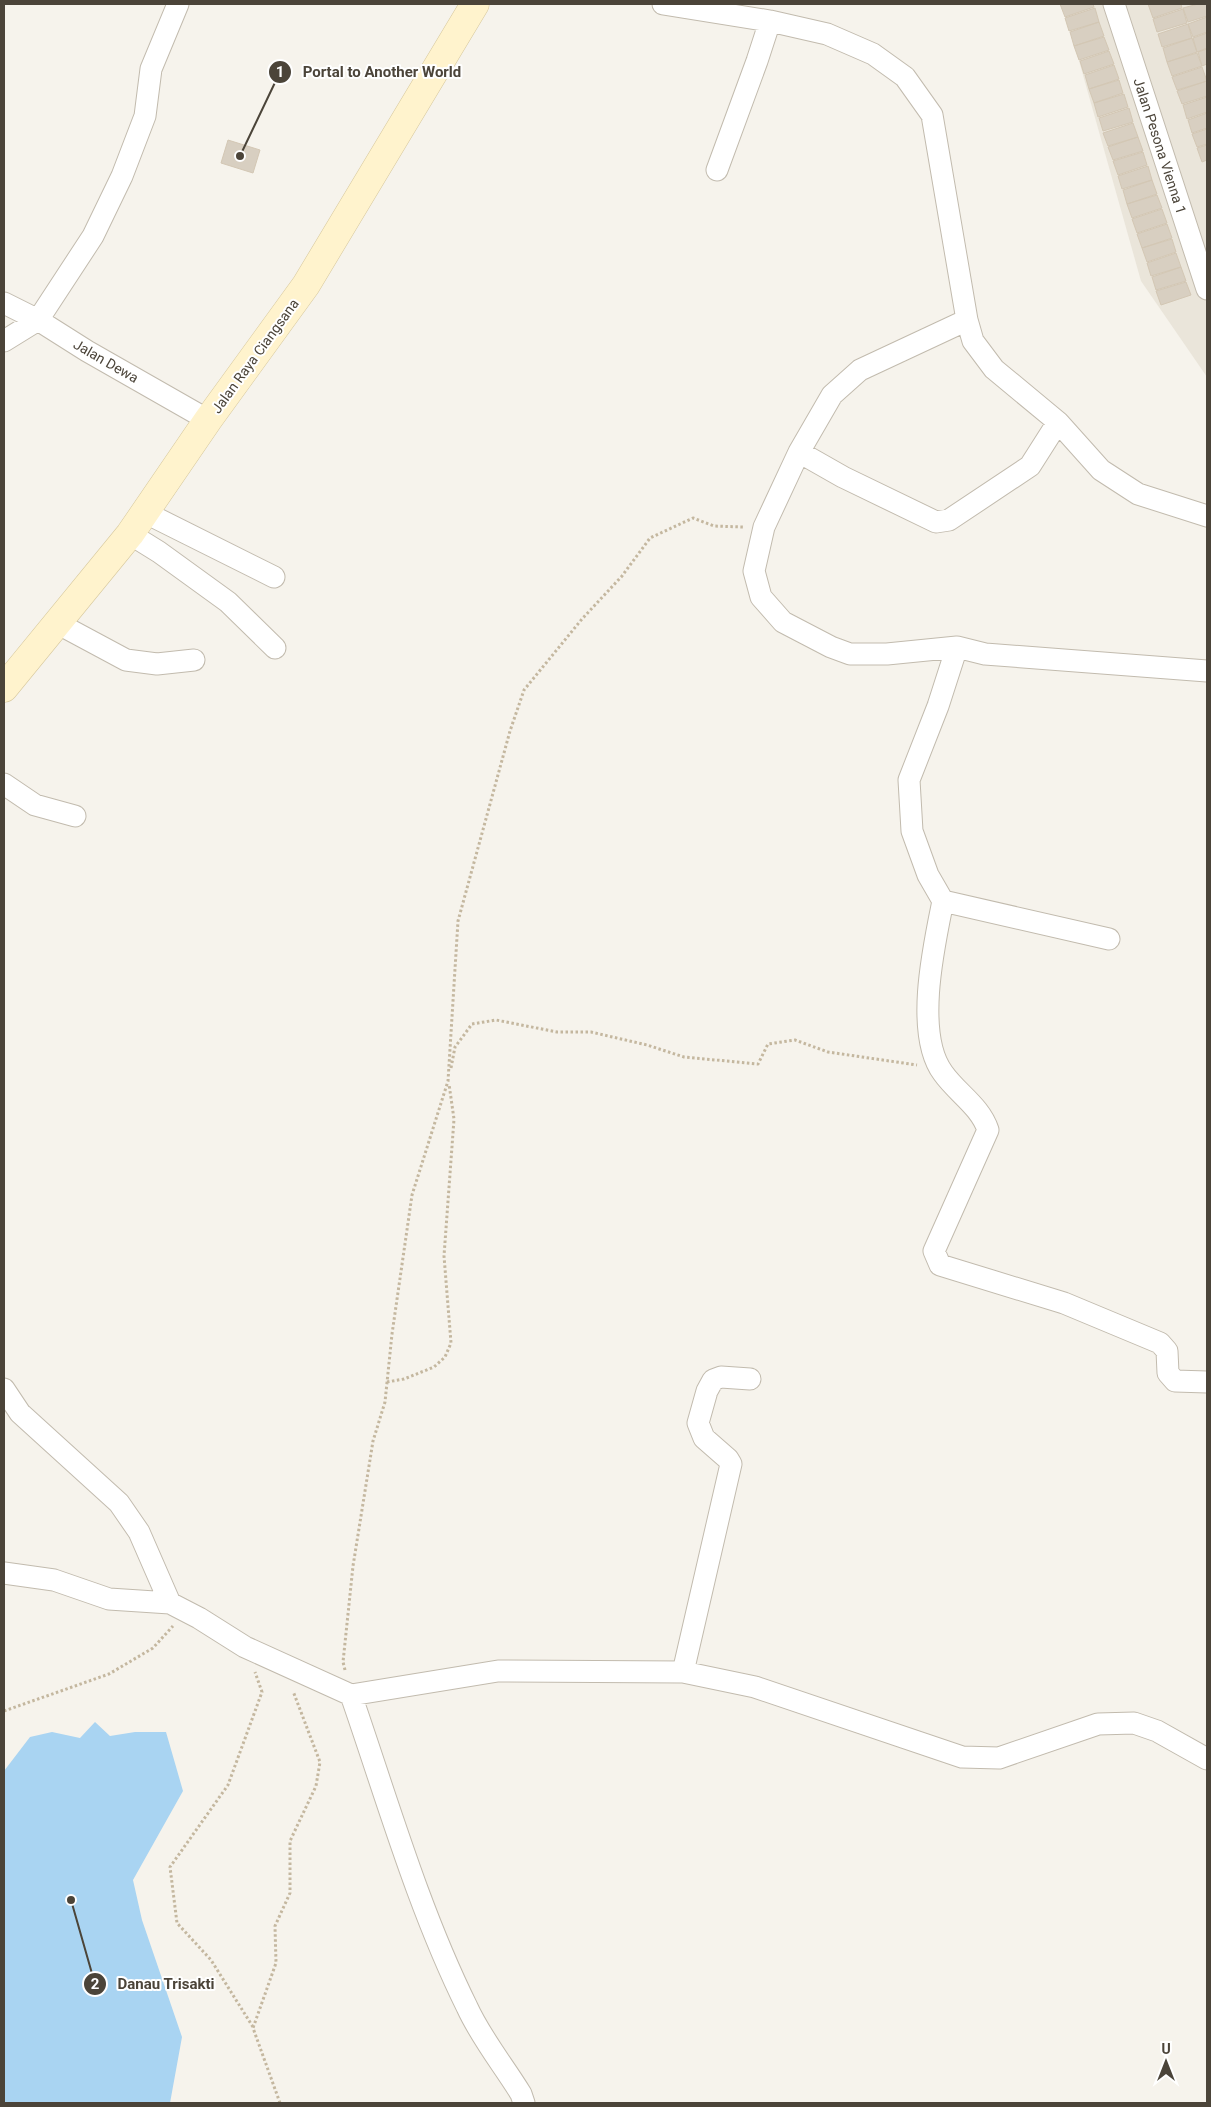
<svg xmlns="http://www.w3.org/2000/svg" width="1211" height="2107" viewBox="0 0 1211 2107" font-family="Roboto,sans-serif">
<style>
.residential{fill:#eae5da}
.water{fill:#a9d4f2}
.building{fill:#d8cfc1;stroke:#d3c7b4}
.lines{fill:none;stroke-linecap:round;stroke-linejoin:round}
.street-casing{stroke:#c2bbae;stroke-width:23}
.secondary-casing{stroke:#d6c79b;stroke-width:29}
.path{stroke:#c4b79f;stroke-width:3;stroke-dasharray:2.5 2.5;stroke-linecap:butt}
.street{stroke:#fff;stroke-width:21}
.secondary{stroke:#fff3cd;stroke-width:28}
.labels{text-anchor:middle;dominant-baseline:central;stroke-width:4;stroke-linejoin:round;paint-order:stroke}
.street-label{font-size:14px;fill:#4b4439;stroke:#fff}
.leader{fill:none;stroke:#4b4439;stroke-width:2}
.callout-dot{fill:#4b4439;stroke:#fff;stroke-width:2}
.mark-label{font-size:15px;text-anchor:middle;font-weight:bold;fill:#fff}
.callout-label{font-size:15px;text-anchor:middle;font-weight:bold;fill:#4b4439;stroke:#fff;stroke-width:4;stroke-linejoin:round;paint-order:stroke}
</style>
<rect width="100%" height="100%" fill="#f6f3ec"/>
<!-- residential -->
<path class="residential" d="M1063,4H1207V377L1141,281Z"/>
<!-- water -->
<path class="water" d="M95,1722L110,1736L135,1732H166L183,1791L133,1880L142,1920L182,2037L170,2103H4V1771L30,1737L52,1732L80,1738Z"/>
<!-- building -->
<path class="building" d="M1060,4H1093L1094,7L1065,17Z
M1148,4H1181L1182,8L1153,18Z
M1198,4H1207V16L1188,22L1183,8Z
M1095,8L1099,22L1069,31L1065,18Z
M1183,9L1187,23L1157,32L1153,19Z
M1207,17V32L1193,37L1188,24Z
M1099,22L1104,36L1074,46L1070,32Z
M1188,24L1192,38L1162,47L1158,34Z
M1207,33V48L1197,52L1193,38Z
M1104,37L1109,50L1079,60L1074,46Z
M1192,38L1197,52L1167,62L1163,48Z
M1207,49V64L1202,66L1198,52Z
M1109,51L1114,64L1084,74L1080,61Z
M1197,53L1202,66L1172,76L1167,62Z
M1114,65L1119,79L1089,89L1085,75Z
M1202,67L1207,81L1177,90L1172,77Z
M1119,80L1123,93L1094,103L1089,89Z
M1207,81V96L1182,104L1177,91Z
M1124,94L1128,107L1098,117L1094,103Z
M1207,97V112L1187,119L1183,105Z
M1129,108L1133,122L1103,131L1099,118Z
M1207,113V128L1192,133L1188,120Z
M1133,123L1138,137L1108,146L1103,133Z
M1207,129V144L1197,147L1192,134Z
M1138,137L1143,151L1113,160L1108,147Z
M228,140L260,150L253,173L221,163Z
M1207,145V160L1202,162L1197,148Z
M1143,152L1147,165L1118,175L1113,161Z
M1148,166L1152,180L1122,189L1118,176Z
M1152,180L1157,194L1127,204L1123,190Z
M1157,195L1162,208L1132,218L1127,204Z
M1162,209L1167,223L1137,233L1132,219Z
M1167,224L1172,238L1142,248L1137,234Z
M1172,239L1176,252L1147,262L1142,248Z
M1176,253L1181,267L1151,276L1147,263Z
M1181,267L1186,281L1156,290L1152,277Z
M1186,282L1191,295L1161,305L1156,291Z"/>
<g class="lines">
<defs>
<path id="street" d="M663,4L770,21L827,34L873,54L905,77L932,115L967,320L973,341L994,369L1058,422L1101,470L1138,494L1207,516
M1114,4L1207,289
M717,170L757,61L770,21
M4,303L38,320L87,351L208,420
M967,320L860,370L832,395L799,452L764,527L754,571L761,597L783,622L831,647L850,654H887L957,647L985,654L1207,671
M4,341L38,320L93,236L122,176L145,116L151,69L178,4
M799,452L843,477L936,522L949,520L1030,466L1058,422
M146,513L274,577
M130,534L159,552L228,602L275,648
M57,623L126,660L157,664L194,660
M957,647L938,706L909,780L912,831L928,875L943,901L1109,939
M4,784L35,805L75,816
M943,901C934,945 914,1034 943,1073C957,1093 980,1106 988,1130L934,1251L940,1265L1064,1303L1160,1343L1167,1351L1168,1373L1175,1381L1207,1382
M4,1389L20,1413L119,1503L139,1532L170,1603
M4,1573L54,1580L109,1599L170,1603L199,1618L245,1647L351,1695L498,1671L683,1672L755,1687L962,1757L999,1758L1098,1724L1134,1723L1157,1731L1207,1759
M683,1672L731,1464L728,1459L704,1438L698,1423L707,1391L713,1380L721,1377L750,1379
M351,1695C387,1799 418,1908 467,2007C481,2038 504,2066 521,2094L524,2103"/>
<path id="secondary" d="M4,688L130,534L208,420L306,285L475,4"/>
</defs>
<!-- street casing -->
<use href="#street" class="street-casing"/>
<!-- secondary casing -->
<use href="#secondary" class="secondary-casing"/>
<!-- path -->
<path class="path" d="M451,1068L455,1047L472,1024L496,1020L557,1032H591L647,1045L684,1057L758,1064L768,1044L795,1040L828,1052L917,1065
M387,1382L404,1379L434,1367L445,1357L451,1343L444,1256L454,1119L449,1084
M345,1670L343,1662L353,1566L373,1441L385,1402L392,1334L412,1195L448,1081L458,921L510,731L524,690L582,619L622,576L650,538L693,518L714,526L744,527
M4,1711L109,1674L153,1648L173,1626
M253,2027L211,1960L177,1923L170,1867L228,1785L262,1692L255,1672
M280,2103L253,2028L276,1963L275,1926L290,1893V1841L316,1786L320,1762L293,1691"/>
<!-- street -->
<use href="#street" class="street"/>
<!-- secondary -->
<use href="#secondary" class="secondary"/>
</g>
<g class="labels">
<!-- street labels -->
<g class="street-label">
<text transform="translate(1160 146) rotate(72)">Jalan Pesona Vienna 1</text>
<text transform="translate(255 356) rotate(-54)">Jalan Raya Ciangsana</text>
<text transform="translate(106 361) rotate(30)">Jalan Dewa</text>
</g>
</g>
<!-- callouts -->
<path class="leader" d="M240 156L280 72M71 1900L95 1984"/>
<g class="callout-dot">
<circle cx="240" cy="156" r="5"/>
<circle cx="71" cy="1900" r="5"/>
<circle cx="280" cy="72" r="12"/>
<circle cx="95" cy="1984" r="12"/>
</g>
<g class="mark-label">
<text x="280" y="77">1</text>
<text x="95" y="1989">2</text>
</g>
<g class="callout-label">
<text x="382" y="77">Portal to Another World</text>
<text x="166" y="1989">Danau Trisakti</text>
</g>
<!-- border -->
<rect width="1211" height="2107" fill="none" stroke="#4b4439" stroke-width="10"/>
<!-- north arrow -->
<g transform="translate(1166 2062)" stroke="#ffffff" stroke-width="4" paint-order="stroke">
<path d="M0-4L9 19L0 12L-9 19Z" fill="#4b4439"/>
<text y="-8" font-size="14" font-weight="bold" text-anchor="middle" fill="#4b4439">U</text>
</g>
</svg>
